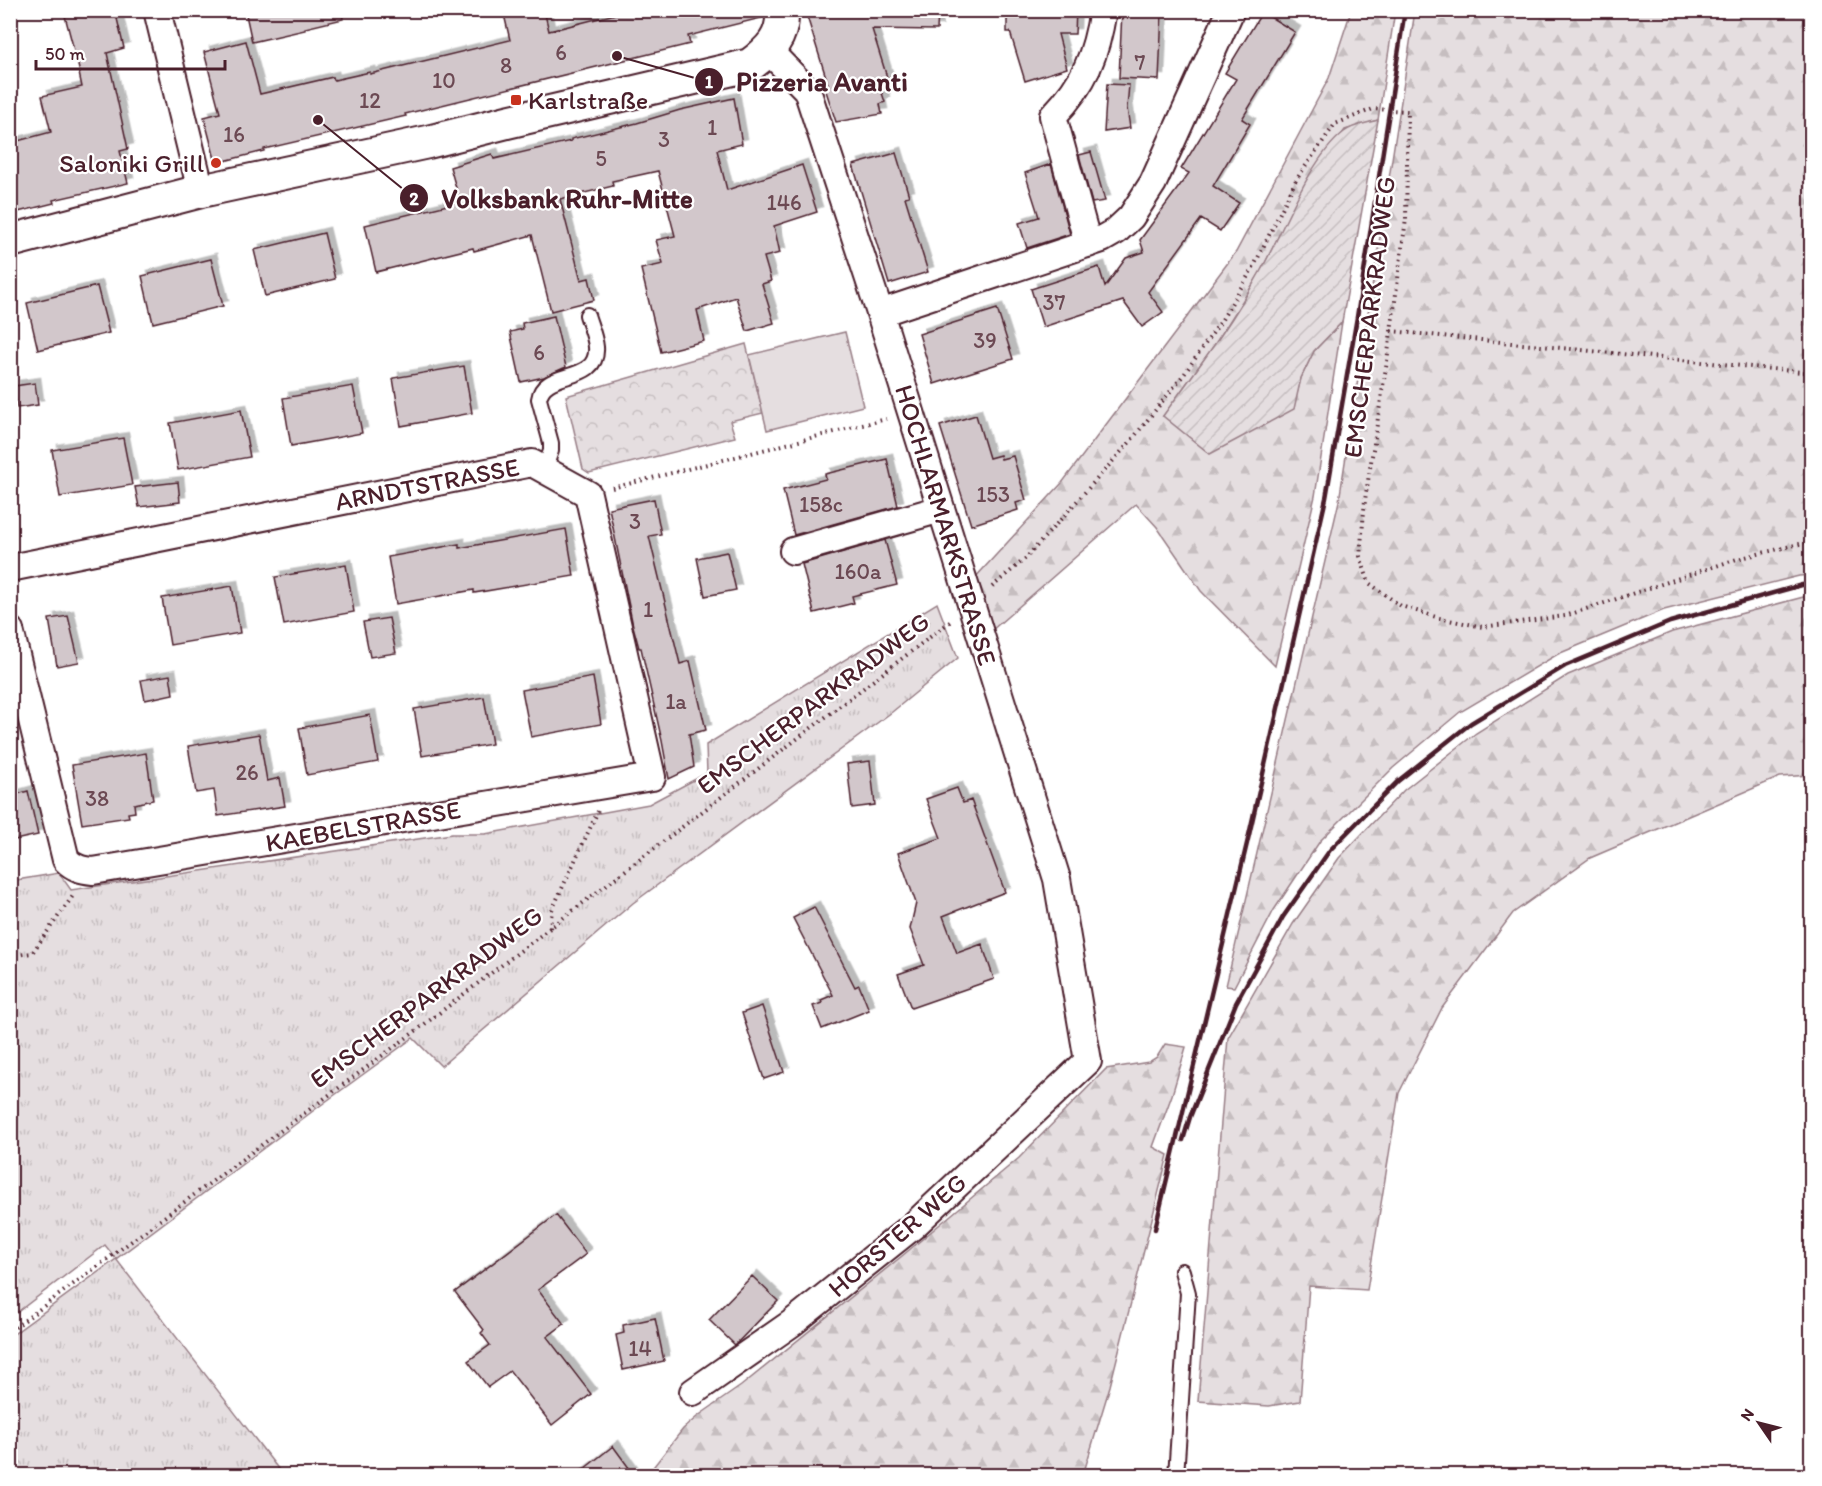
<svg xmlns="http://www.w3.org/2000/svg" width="1822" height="1486" viewBox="0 0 1822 1486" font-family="Itim,sans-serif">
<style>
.grass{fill:url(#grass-tufts);stroke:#987e86;stroke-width:1.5}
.forest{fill:url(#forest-firs);stroke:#987e86;stroke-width:1.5}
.park{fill:url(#park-crowns);stroke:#987e86;stroke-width:1.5}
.garden{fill:url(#garden-furrows);stroke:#987e86;stroke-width:1.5}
.pitch{fill:#e5dee0;stroke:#987e86;stroke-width:1.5}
.building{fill:#d2c7cb;stroke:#4a1f2b;stroke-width:1.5;filter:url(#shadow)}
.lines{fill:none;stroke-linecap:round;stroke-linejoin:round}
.service-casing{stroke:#4a1f2b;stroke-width:18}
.minor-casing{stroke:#4a1f2b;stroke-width:30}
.tertiary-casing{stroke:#4a1f2b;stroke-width:36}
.path{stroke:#4a1f2b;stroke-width:4;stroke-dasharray:1.5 4.5;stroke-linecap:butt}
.service{stroke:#fff;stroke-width:14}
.minor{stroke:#fff;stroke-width:26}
.tertiary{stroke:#fff;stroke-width:32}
.rail{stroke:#4a1f2b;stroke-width:4.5}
.poi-dot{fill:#c8321e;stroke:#fff;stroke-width:2}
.labels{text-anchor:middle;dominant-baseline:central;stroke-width:4.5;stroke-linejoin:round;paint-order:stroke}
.number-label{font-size:22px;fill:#6c4953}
.poi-label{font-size:26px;fill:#4a1f2b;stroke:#fff;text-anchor:start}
.street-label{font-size:26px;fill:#4a1f2b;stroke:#fff}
.leader{fill:none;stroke:#4a1f2b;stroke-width:2}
.callout-dot{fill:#4a1f2b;stroke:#fff;stroke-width:2}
.mark-label{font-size:18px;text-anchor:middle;font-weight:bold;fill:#fff}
.callout-label{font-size:27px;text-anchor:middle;font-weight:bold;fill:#4a1f2b;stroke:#fff;stroke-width:4.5;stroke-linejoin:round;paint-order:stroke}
</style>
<defs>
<pattern id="grass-tufts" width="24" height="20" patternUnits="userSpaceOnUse" patternTransform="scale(1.5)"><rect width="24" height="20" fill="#e5dee0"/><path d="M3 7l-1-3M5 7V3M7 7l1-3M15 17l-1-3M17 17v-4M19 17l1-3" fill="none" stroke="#c6bec0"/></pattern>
<pattern id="forest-firs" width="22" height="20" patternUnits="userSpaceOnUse" patternTransform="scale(1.5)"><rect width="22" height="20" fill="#e5dee0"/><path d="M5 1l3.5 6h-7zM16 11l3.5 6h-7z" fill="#c6bec0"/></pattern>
<pattern id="park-crowns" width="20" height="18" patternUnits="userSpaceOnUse" patternTransform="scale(1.5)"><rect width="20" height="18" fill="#e5dee0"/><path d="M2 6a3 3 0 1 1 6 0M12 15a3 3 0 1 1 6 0" fill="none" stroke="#c6bec0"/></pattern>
<pattern id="garden-furrows" width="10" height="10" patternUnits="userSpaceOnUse" patternTransform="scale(1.5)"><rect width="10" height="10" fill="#e5dee0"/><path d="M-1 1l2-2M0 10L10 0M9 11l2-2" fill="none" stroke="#c6bec0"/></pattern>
<filter id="shadow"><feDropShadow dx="5.5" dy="-5.5" stdDeviation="0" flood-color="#0004"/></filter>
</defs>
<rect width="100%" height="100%" fill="#fff"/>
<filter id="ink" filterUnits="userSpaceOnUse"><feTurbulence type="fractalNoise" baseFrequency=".0167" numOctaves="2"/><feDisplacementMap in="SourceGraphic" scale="12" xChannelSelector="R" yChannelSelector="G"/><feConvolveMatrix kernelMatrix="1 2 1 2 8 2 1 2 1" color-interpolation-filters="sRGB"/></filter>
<g filter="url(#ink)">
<!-- grass -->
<path class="grass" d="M937,603L958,658L892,712L633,903L441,1066L413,1038L317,1108L116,1259L283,1475H11V1336L116,1259L105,1245L11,1317V881L59,873L71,890L452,834H485L649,804L707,773L706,745Z"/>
<!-- forest -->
<path class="forest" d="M1351,11H1395L1378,120L1345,130L1303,188L1260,273L1214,346L1163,416L1293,409L1301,378L1314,351L1342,322L1315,496L1275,666L1201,591L1157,527L1136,504L991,631L973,580L1062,483L1236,252L1329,78Z
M1415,11H1811V575L1799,576L1664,610L1558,654L1460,712L1393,768L1320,841L1274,910L1234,987L1226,986L1339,501Z
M1811,595V775L1780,777L1590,858L1513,913L1442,1008L1399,1093L1367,1290L1309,1286L1300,1401L1269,1406L1198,1401L1228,1038L1293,924L1339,858L1404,790L1476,733L1568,675L1672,632Z
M1165,1044L1186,1047L1172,1095L1153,1147L1168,1155L1110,1386L1083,1475H647L683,1429L698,1416L741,1386L902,1256L1019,1158L1106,1069L1149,1062L1157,1057Z"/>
<!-- park -->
<path class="park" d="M746,344L763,413L730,421L735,437L589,473L583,469L566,396Z"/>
<!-- garden -->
<path class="garden" d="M1378,120L1342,322L1314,351L1301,378L1294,409L1210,454L1163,416C1197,369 1232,323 1260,272C1283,232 1308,160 1344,132C1352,125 1368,123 1378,120Z"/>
<!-- pitch -->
<path class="pitch" d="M845,332L863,406L767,430L749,355Z"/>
<!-- building -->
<path class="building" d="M88,10H115L124,48L107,53L128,149L120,151L128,183L53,200L54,203L10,214V143L51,132L42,96L82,87L79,73H80L65,16Z
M245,10H342L343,19L305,28V30L252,42Z
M503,10H544L549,31L631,10H760L761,18L688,36L690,44L405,114L406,116L264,149V151L216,163L204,117L220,113L204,52L246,41L260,94L333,77L334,80L370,72V74L510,40Z
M805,10H938L937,30L872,29L890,87L881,90L885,102L880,104L882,114L836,122L825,88L829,87Z
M1007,10H1076L1075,34H1058L1067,68L1025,81L1010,32H1007Z
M1122,10L1162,11L1159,80L1119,78Z
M1262,12L1295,32L1242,119L1250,124L1213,186L1239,203L1220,231L1201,219L1148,292L1163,312L1142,327L1123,301L1043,327L1031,289L1099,267L1105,287L1126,258L1144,252L1140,240L1189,173L1181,169L1236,79L1225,73Z
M1107,84L1129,85L1127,108L1130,128L1104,132Z
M734,98L742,144L717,150L727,190L802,165L817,212L774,226L780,253L764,257L771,281L762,284L774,323L747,331L736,297L697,310L704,341L661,352L641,269L663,264L656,240L675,236L658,171L612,181L613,186L560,199L581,280L589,278L594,300L551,311L532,235L474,251L473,248L376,272L365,225L460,202L450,167L492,154L494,159L571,141V139L637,123L680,110Z
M1091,152L1105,201L1092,203L1079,155Z
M896,153L909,196L905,197L928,272L889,284L853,165Z
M1051,164L1070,234L1027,248L1019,223L1039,217L1025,173Z
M324,233L335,279L265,296L254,250Z
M211,259L223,306L153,323L142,276Z
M97,286L109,333L38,350L27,303Z
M997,309L1013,359L934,384L919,334Z
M554,316L566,367L544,377L521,382L510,332L523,329L522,323Z
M464,366L472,413L401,426L393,378Z
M35,383L38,405L17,408L14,386Z
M353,386L362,433L291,446L283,398Z
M241,410L250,457L178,470L170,423Z
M976,415L989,458L1000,455L1001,459L1013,456L1026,500L1016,503L1018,510L971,525L940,426Z
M123,438L132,485L60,497L52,450Z
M887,459L898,506L794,535L783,490L826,479L825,474Z
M178,482L180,502L139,507L135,487Z
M654,499L661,534L649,536L680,664L690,661L706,730L689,734L694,767L669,779L662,741L641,648H639L633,626L609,508Z
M566,529L574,576L474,593V590L396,604L388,557L459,544V548Z
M885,540L897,585L852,596L854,603L814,613L802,564Z
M727,552L736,590L705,596L697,558Z
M346,565L354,612L284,625L275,577Z
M232,586L240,633L170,645L162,598Z
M68,616L79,662L57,666L49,619Z
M389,618L396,653L370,657L363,622Z
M170,675L173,694L145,700L141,680Z
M593,677L601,724L531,737L522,690Z
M484,697L492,744L422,756L414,709Z
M370,715L378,762L307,775L299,728Z
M259,734L267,781L280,778L285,806L218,816L214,790L196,793L188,746Z
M146,753L153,800L134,804L135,812L128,813L129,817L82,824L72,765Z
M870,761L875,805L852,808L847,764Z
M957,788L963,803L971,800L1005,892L943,916L957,953L982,944L994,979L911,1008L898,974L924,965L910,929L916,903L898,853L941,838L926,799Z
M28,791L38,835L10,841V796Z
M814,907L855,987L859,985L869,1010L822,1029L813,1006L822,1003L821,1000L833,995L793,918Z
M762,1006L784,1072L764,1079L742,1013Z
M556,1215L586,1254L538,1290L564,1324L547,1337L591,1394L552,1425L510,1371L488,1387L468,1361L490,1345L481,1333L484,1330L455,1292Z
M752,1276L778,1301L735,1345L709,1320Z
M655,1318L664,1361L623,1370L616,1335L624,1333L623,1325Z
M613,1446L635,1476H575Z"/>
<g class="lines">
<defs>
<path id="service" d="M544,470L551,451V443L539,399C543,368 599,385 596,347C595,336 590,325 587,315
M1176,1476L1188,1293L1182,1271"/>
<path id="minor" d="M157,10L201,191
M1088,244L1053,116C1085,83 1096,55 1103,10
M880,313L1102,239L1116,231L1131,217L1153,183L1231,10
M793,551L941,509
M10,568L532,463L588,494L652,777L93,871C82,870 74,868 66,860L10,630
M693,1392L792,1323L913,1226L1088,1061L1057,879L880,313L807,90L769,51"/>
<path id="tertiary" d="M10,241L201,191L428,142L507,122L750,65C770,50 784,37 782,10"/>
</defs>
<!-- service casing -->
<use href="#service" class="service-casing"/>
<!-- minor casing -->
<use href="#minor" class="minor-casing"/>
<!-- tertiary casing -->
<use href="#tertiary" class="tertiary-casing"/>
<!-- path -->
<path class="path" d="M1391,331L1812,373
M612,488L886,419
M992,587L1026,558L1130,442L1185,373L1221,321L1254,266L1296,180L1335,124L1373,109L1408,111L1406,219L1387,361L1365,500L1360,556L1369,583L1401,606L1439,618L1483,627L1565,616L1737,559L1812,541
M550,928L552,910L598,811
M10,956L32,953L75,893
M10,1331L417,1030L951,621"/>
<!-- service -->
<use href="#service" class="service"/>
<!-- minor -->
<use href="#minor" class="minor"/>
<!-- tertiary -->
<use href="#tertiary" class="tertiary"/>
<!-- rail -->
<path class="rail" d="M1183,1140L1190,1117L1236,1003L1283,917L1330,850L1398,781L1471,723L1565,666L1670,622L1802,585L1812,584
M1155,1229L1249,835L1326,498L1357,317L1405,10"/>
</g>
</g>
<!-- markers -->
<g class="poi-dot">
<rect x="510" y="94" width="12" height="12" rx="3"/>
<circle cx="216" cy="163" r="6"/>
</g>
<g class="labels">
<!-- number labels -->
<g class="number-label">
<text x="561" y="52">6</text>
<text x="1140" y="62">7</text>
<text x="506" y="65">8</text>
<text x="444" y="80">10</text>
<text x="370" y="100">12</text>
<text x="712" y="127">1</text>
<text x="234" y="134">16</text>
<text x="664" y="139">3</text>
<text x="601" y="158">5</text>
<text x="784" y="202">146</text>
<text x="1054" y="302">37</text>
<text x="985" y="340">39</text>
<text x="539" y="352">6</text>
<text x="993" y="494">153</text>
<text x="821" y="504">158c</text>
<text x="635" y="521">3</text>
<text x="858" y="571">160a</text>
<text x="648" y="609">1</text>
<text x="676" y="701">1a</text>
<text x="247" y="772">26</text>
<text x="97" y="798">38</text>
<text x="640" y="1348">14</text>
</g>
<!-- poi labels -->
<g class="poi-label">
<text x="528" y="100">Karlstraße</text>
<text x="204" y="163" text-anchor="end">Saloniki Grill</text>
</g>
<!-- street labels -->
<g class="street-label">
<text transform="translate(1369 317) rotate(-83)">EMSCHERPARKRADWEG</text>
<text transform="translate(427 484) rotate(-11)">ARNDTSTRASSE</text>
<text transform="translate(946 525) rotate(73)">HOCHLARMARKSTRASSE</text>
<text transform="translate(813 703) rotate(-37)">EMSCHERPARKRADWEG</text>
<text transform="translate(363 826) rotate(-10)">KAEBELSTRASSE</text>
<text transform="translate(426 997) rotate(-37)">EMSCHERPARKRADWEG</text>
<text transform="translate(897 1235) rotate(-41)">HORSTER WEG</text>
</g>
</g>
<!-- callouts -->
<path class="leader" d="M617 56L709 82M318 120L414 198"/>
<g class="callout-dot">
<circle cx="617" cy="56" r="6"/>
<circle cx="318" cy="120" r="6"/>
<circle cx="709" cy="82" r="15"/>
<circle cx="414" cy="198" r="15"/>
</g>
<g class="mark-label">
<text x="709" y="88">1</text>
<text x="414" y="205">2</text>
</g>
<g class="callout-label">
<text x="822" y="91">Pizzeria Avanti</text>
<text x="567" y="208">Volksbank Ruhr-Mitte</text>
</g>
<!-- margin -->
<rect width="1822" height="1486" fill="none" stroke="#fff" stroke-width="36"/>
<rect x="18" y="18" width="1786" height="1450" fill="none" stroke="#4a1f2b" stroke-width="2" filter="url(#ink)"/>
<!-- north arrow -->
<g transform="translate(1759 1423) rotate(305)" stroke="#ffffff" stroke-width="4.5" paint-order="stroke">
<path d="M0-4.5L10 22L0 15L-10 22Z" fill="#4a1f2b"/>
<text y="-9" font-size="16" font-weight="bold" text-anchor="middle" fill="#4a1f2b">N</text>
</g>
<!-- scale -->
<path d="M36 60v9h189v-9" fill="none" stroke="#4a1f2b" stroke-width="3"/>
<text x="45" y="60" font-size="18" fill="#4a1f2b" stroke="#ffffff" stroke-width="4.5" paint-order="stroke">50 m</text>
</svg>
